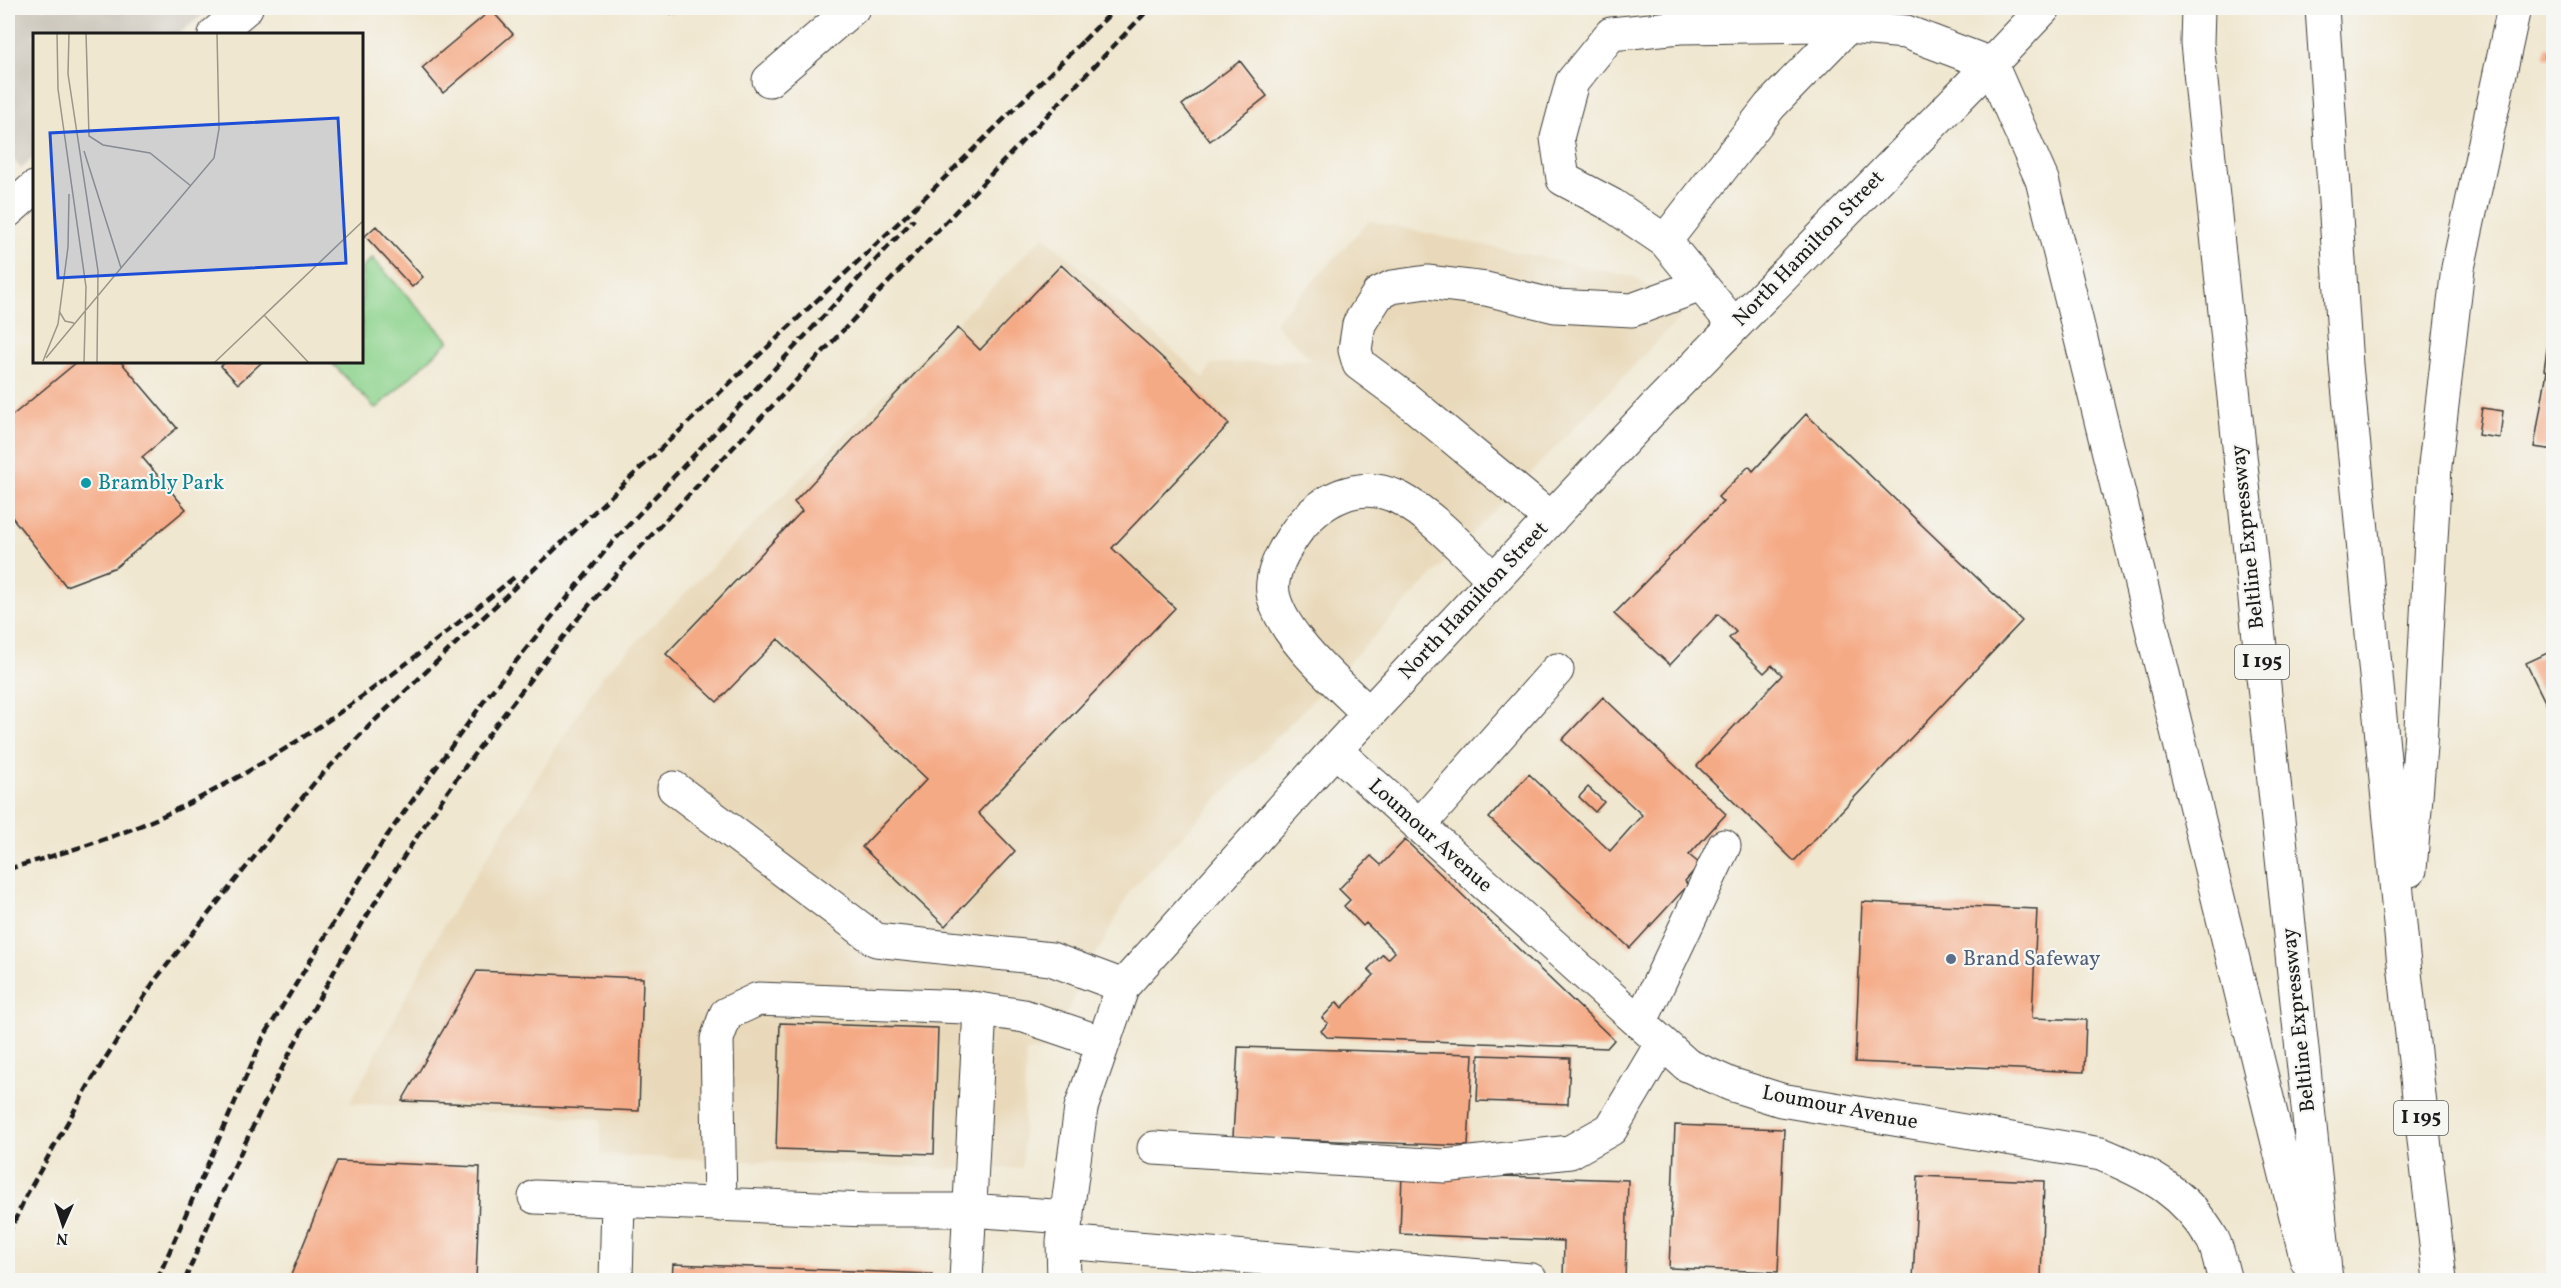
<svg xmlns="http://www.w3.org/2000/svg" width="2561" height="1288" viewBox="0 0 2561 1288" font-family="Vollkorn,serif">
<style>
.built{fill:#e9d9ba}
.industrial{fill:#c9c3b8}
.green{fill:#8dd38d;stroke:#547854;stroke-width:1.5}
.building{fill:#f5aa86}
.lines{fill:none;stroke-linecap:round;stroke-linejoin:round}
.minor-casing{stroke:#3c3a37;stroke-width:35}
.major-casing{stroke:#3c3a37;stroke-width:35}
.highway-casing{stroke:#3c3a37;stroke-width:35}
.minor{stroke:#fff;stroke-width:33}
.major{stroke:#fff;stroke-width:33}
.highway{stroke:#fff;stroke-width:33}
.rail{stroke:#1c1c1c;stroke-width:4.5;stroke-dasharray:9 4.5;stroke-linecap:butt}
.culture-dot{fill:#0f9aa8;stroke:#f6f6f2;stroke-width:2}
.service-dot{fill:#5c6f8a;stroke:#f6f6f2;stroke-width:2}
.labels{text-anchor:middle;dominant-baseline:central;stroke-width:4.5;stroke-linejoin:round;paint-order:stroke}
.shield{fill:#f6f6f2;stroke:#5d5d5c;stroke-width:1.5}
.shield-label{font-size:20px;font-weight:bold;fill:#1c1c1c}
.street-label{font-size:21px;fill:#1c1c1c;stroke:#f6f6f2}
.culture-label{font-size:21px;fill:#0d838f;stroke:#f6f6f2;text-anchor:start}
.service-label{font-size:21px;fill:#4e5e75;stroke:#f6f6f2;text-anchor:start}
.inset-road{fill:none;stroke:#9b9688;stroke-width:1.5}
.view{fill:#1d4ed8;fill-opacity:0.15;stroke:#1d4ed8;stroke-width:3}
.inset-edge{fill:none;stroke:#1c1c1c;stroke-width:3}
</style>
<rect width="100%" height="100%" fill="#f6f6f2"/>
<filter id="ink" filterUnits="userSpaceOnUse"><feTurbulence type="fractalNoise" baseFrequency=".0167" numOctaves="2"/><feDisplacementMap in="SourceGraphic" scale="12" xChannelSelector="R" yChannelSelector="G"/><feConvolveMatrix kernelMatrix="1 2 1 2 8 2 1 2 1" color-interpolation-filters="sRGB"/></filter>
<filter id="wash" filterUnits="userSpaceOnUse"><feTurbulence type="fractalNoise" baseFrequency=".008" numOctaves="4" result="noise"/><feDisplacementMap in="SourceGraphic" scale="24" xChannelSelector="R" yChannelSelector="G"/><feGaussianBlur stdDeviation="1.35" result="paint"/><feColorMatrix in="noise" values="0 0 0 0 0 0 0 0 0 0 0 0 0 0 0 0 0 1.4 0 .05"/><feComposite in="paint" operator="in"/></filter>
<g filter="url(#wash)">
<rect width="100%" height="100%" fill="#f0e7d0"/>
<!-- built -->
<path class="built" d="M1369,221L1634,277L1686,311L1131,889L1046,1051H1026L1022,1168L950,1169L601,1155V1119L350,1103L445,923L602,676L1044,236L1204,378L1212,364L1312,360L1274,323Z"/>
<!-- industrial -->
<path class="industrial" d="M8,8H211L179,34H34V157L21,169L8,153Z"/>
<!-- green -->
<path class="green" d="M372,258L449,341L376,409L331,362H362V268Z"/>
<g id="blocks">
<!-- building -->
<path class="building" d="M665,8H679L671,14Z
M491,10L513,34L443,93L422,68Z
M2546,47H2554V58L2545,57Z
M1240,61L1267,96L1210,141L1182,105Z
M376,226L423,277L412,287L365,236Z
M1061,265L1191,384L1229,424L1112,548L1175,608L978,813L1015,851L945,926L862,847L927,779L778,639L717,702L666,654L802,511L794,502L958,328L980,350Z
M2552,314H2554V450L2534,447L2547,371L2544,370Z
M77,362H121L177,428L142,457L186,509L116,567L66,586L8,512V419Z
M226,362H262L238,384L221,366Z
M2482,408L2503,411L2500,438L2478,435Z
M1806,414L2022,621L1794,861L1697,766L1782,675L1772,665L1764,673L1729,638L1736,632L1718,614L1670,665L1614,614L1723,502L1718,497L1749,466L1753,471Z
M2554,650V720L2526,663Z
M1603,697L1726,814L1689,855L1700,864L1685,881L1688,885L1630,948L1489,818L1529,774L1610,851L1642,815L1562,740Z
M1588,787L1604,802L1595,812L1579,797Z
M1405,840L1614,1040L1607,1048L1327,1037L1321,1031L1328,1023L1322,1018L1337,1002L1342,1008L1374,975L1368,969L1383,954L1388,959L1395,952L1366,923L1363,926L1344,906L1350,900L1339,889L1371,856L1381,865Z
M1862,902L2037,909L2032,1018L2086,1020L2084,1072L1855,1062Z
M477,971L643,978L639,1111L402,1101Z
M780,1023L938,1028L934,1154L776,1149Z
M1238,1047L1473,1054L1468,1146L1233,1137Z
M1479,1055L1570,1058L1568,1104L1477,1101Z
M1675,1125L1784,1129L1778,1272L1669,1268Z
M337,1161L480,1167L476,1280H289Z
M1402,1173L1628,1180L1625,1280H1563L1564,1241L1400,1234Z
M1918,1176L2044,1181L2041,1280H1913Z
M673,1264L932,1274V1280H672Z"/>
</g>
</g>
<g filter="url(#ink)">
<use href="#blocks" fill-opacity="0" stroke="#3c3a37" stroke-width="1.5"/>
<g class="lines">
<defs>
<path id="minor" d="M215,34L246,8
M769,80L853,8
M8,211L34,188
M1665,241L1734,325
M1551,519L1405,398L1359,364L1355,350L1359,324L1378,294L1392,287L1427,282L1486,289L1555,306L1632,310L1701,285
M1369,714C1339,684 1285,639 1274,598C1268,577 1283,551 1294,535C1318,500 1360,477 1401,499C1436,518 1465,552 1494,580
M1335,750L1687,1065L1730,1084L1781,1100L2101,1154C2150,1174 2186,1193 2213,1240C2219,1252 2221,1268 2225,1280
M674,788L876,940L1051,959L1123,986
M1419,826L1557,670
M1640,1023L1724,846
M1154,1148L1444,1166L1570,1152L1611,1129L1662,1043
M535,1197L867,1210H969L1067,1217
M720,1205L717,1039L726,1014L758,999L965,1007L1024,1016L1103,1043
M1063,1242L1531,1280
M616,1280L618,1201
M966,1280L980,1009
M1064,1280L1063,1242L1081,1108L1123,986L1335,750L1654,408L1991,64L1906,32L1847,27L1818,25L1680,27L1611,34L1572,82L1557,138L1563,179L1612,205L1665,241L1770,106L1847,27"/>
<path id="major" d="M1991,64L2044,8"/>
<path id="highway" d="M2198,8L2197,43L2326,1280
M2322,8L2346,365L2403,955L2440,1280
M1991,64L2042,180L2307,1261
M2410,870L2420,747L2435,465L2458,268L2514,8"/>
</defs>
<!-- minor casing -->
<use href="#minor" class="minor-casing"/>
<!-- major casing -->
<use href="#major" class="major-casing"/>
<!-- highway casing -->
<use href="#highway" class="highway-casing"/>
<!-- minor -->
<use href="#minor" class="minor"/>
<!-- major -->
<use href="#major" class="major"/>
<!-- highway -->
<use href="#highway" class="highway"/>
<!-- rail -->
<path class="rail" d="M1083,41L1116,8
M8,869C63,853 119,837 171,812C298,752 409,664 517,575
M8,1235L27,1194L91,1081L155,980L315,782L370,725L913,209L1089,35
M157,1280L263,1038L384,840L487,697L611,544L914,219
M185,1280C268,1076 376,880 511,705C538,669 566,632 596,597C658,526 724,458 788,389C908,261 1029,134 1150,8"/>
</g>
</g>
<!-- markers -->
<circle class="culture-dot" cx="86" cy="483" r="6"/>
<circle class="service-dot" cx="1951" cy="959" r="6"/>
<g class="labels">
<!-- shield labels -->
<g class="shield">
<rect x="2235" y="645" width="54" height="34" rx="4.5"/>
<rect x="2394" y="1101" width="54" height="34" rx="4.5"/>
</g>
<g class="shield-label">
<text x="2262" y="662">I 195</text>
<text x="2421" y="1118">I 195</text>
</g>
<!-- street labels -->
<g class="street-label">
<text transform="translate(1809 249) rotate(-46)">North Hamilton Street</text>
<text transform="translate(2248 537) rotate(-96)">Beltline Expressway</text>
<text transform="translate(1474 601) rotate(-47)">North Hamilton Street</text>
<text transform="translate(1430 836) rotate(42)">Loumour Avenue</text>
<text transform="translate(2299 1020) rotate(-96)">Beltline Expressway</text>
<text transform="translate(1840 1108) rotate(11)">Loumour Avenue</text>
</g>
<!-- culture labels -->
<g class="culture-label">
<text x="98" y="483">Brambly Park</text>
</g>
<!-- service labels -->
<g class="service-label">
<text x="1963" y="959">Brand Safeway</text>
</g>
</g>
<!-- overview -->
<g transform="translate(33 33)">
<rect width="330" height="330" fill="#f0e7d0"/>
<path class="inset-road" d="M24,0L25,56L53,254L51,330M36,0L35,41L65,238L64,330M53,0L56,103L70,112L117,120L158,153M51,118L88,235M88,235L181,125L186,96L184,0M26,278L32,288L41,290M231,282L276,330M13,325L88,235M10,328L25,291L35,214L36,161M181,330L330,188"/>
<path class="view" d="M305,85L313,230L25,245L17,100Z"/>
<rect width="330" height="330" class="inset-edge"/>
</g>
<!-- margin -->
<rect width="2561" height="1288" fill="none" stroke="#f6f6f2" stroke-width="30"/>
<!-- north arrow -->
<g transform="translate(63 1225) rotate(183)" stroke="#f6f6f2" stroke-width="4.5" paint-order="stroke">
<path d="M0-4.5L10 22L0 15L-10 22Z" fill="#1c1c1c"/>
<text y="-9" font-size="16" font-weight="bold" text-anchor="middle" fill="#1c1c1c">N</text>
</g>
</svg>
